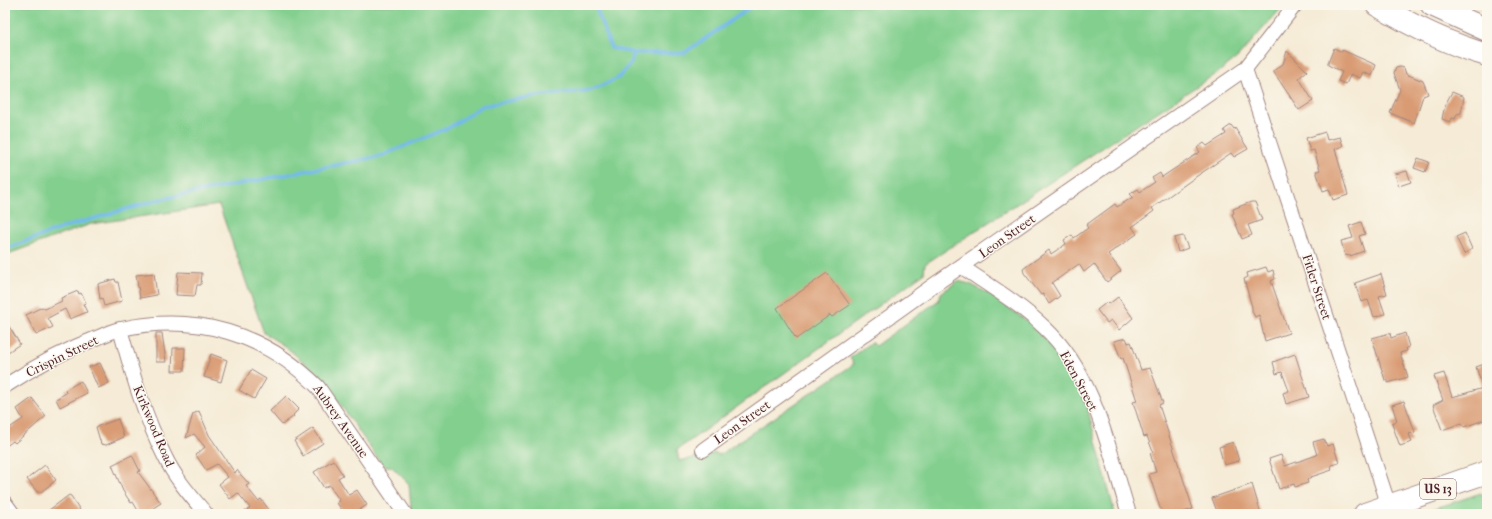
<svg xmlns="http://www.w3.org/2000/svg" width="1492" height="519" viewBox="0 0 1492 519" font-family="'IM FELL French Canon',serif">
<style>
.green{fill:#82cf8e;stroke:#66775c}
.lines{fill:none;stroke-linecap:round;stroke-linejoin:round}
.stream{stroke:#75baec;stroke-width:3.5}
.building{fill:#d99b73}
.minor-casing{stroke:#a08580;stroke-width:16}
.primary-casing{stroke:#a08580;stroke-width:24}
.minor{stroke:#fff;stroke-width:14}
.primary{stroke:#fff;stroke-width:22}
.labels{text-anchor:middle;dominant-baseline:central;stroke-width:3;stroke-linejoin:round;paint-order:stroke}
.shield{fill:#fbf7ec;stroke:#7f6065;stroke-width:1}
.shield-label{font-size:12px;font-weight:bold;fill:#4a1f2b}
.street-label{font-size:13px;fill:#4a1f2b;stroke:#fbf7ec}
</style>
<rect width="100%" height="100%" fill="#fbf7ec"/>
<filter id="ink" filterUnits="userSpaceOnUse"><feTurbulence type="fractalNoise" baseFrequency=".025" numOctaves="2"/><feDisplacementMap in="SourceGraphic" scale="8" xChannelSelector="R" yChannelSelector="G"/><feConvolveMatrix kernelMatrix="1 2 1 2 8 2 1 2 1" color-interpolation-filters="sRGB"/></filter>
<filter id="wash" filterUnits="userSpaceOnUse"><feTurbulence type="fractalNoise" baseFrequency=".012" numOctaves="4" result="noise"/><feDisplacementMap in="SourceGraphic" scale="16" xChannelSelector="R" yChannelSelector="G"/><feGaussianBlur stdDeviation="0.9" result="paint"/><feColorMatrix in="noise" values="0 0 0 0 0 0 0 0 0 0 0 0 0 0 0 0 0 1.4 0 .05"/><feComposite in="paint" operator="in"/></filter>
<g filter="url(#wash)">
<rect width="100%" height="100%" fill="#f5ebd6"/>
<!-- green -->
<path class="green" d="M5,5H1284L1238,57L1220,71L925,264L924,273L677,450L679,461L716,453L719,455L854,364L850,358L871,342L875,346L939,300L941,293L958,281L970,284L989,294L1033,325L1060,356L1076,384L1087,407L1115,514H416L411,508L409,484L392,467L382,465L323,379L286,347L264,333L219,205L91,224L5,255Z
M1481,493L1487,502V514H1418Z"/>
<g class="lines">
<!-- stream -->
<path class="stream" d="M595,5L611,48L634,53H684L754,5
M5,249L65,227L157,200L381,156L450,127L482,106L534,96L592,90L618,78L631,63L634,53"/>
</g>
<g id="blocks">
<!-- building -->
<path class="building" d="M1334,48L1342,52V50L1376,65L1372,76L1363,72L1360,78L1351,74L1346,84L1338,81L1342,72L1328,65V63Z
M1287,51L1307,71L1299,78L1313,101L1299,110L1273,71L1283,64Z
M1400,67L1404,68L1406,74L1423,81L1428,94L1423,96L1414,123L1390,113L1400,90L1394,73L1396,68Z
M1452,92L1464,97L1461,113L1457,114L1455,119L1452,118L1450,122L1442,119L1445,105Z
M1231,125L1234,129L1235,128L1248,149L1234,157L1231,153L1197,176L1152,208L1154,211L1132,227L1137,234L1108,254L1121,271L1107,282L1094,264L1084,272L1079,264L1052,283L1060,296L1049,304L1043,294L1041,295L1024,273L1023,269L1049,250L1051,254L1066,244L1064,240L1072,235L1074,238L1088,228L1086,225L1115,204L1117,207L1133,197L1130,194L1138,189L1140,192L1155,182L1152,178L1160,173L1162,177L1200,152L1197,148L1204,143L1207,146L1226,134L1224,130Z
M1325,132L1327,140L1340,137L1343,146L1335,149L1348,195L1333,200L1329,189L1323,191L1316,171L1320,170L1314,150L1310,151L1306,138Z
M1418,158L1429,162L1425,172L1414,168Z
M1407,171L1411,182L1399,186L1395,174Z
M1251,202H1255L1262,220L1248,225L1252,235L1242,239L1232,214L1234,213L1233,209Z
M1361,222L1365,234L1359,236L1364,251L1350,256L1345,255L1341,241L1353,238L1349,226Z
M1465,233L1472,249L1464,254L1456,237Z
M1183,236L1188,248L1178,252L1174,238Z
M1266,267L1268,272L1273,270L1275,279L1271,281L1289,333L1265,341L1259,315L1255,317L1252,311V307L1244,279L1248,277L1247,273Z
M178,272L202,273L201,285H197L195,296L176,295Z
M154,273L157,295L140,298L136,275Z
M827,273L850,305L832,317L830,315L796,339L777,308Z
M1381,274L1387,294L1379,296L1385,314L1374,317L1368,300L1361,302L1355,283Z
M115,279L116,282H118L122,301L104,306L102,298L100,299L98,284Z
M78,291L79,294L81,293L86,303L83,304L87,312L70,319L65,309L48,318L53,327L36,335L26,315L42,307L45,309L62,301L61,298Z
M1118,297L1133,318L1119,330L1111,320L1107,323L1097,310L1107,302L1109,304Z
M5,320L20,344L5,354Z
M156,333H162L166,362H156Z
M1390,333L1391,338L1405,333L1409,347L1406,348L1407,351L1400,353L1408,377L1388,383V380H1385L1372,338Z
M1126,338L1128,343L1131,342L1141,370L1150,368L1163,403L1159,405L1193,509L1178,514H1162L1149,474L1156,472L1150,453L1153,452L1147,436L1144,437L1133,402L1137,401L1123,358L1121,359L1114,341Z
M173,348H185L184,371H172Z
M211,354L227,360L221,382L204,377Z
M1295,354L1309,397L1286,404L1283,393L1289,391L1282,372L1276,374L1273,362Z
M100,363L109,383L98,388L89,367Z
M1487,363V419L1464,427L1462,423L1442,430L1433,405L1443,400L1434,376L1444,373L1452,397L1463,394L1483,388L1476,367Z
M251,370L266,379L254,399L239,390Z
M81,381L87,393L60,407L56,399L66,393L65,390Z
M286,396L299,409L293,415L294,416L282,425L270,411Z
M32,398L46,416L15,443L13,441L5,447V431L23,419L17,409Z
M1404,401L1415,432L1409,434L1412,442L1400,446L1393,427L1392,423L1397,421L1392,405Z
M199,411L209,435L235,473L237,470L241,475L249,484L246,486L258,501L261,499L272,514H241L250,508L238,493L230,499L219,484L228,477L217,464L206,470L196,455L205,447L194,434L186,438L193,414Z
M118,419L124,437L106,445L101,444L96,427Z
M313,428L323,443L303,456L294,441Z
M1324,439L1327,446L1333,444L1339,463L1331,465L1332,470L1311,477L1307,480L1308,483L1295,487L1294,484L1279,489L1269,459L1281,455L1285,466L1317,455L1313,442Z
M1233,442L1239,461L1224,465L1219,447Z
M132,455L140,471L138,472L161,503L144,514H140L133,502L131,503L123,491L112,465Z
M333,460L343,475L338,478L349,495L357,490L367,505L353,514H345L337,503L340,501L329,485L324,488L314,472Z
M45,465L56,480L41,492H37L27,479Z
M1252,484L1261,514H1218L1212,498Z
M69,495L71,496L80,510L74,514H44Z"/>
</g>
</g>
<g filter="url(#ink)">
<use href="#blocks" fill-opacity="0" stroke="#a08580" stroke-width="1"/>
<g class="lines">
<defs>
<path id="minor" d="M1245,69L1389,506
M962,267C990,286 1020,304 1045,328C1095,375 1109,451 1129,514
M120,329C132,372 144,416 165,457C175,478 191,496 206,514
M5,386C34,367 65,350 99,337C106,334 114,330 121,329C196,313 264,333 318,387L405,514
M703,450L931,287L1245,69L1295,5
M5,503L13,514"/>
<path id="primary" d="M1377,5C1412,26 1448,44 1487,55
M1432,5L1487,30
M1365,514L1487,472"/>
</defs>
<!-- minor casing -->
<use href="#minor" class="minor-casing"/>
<!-- primary casing -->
<use href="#primary" class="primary-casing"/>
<!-- minor -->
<use href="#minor" class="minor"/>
<!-- primary -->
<use href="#primary" class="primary"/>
</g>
</g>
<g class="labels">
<!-- shield labels -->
<rect class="shield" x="1420" y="479" width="36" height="20" rx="3"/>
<g class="shield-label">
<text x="1438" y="489">US 13</text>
</g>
<!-- street labels -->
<g class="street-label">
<text transform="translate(1007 236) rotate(-35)">Leon Street</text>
<text transform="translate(1317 287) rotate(72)">Fitler Street</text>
<text transform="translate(62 356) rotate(-26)">Crispin Street</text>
<text transform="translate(1079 381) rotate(62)">Eden Street</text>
<text transform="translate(341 421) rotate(55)">Aubrey Avenue</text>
<text transform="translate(742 422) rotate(-35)">Leon Street</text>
<text transform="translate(154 426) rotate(67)">Kirkwood Road</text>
</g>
</g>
<!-- margin -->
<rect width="1492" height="519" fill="none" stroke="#fbf7ec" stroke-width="20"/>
</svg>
